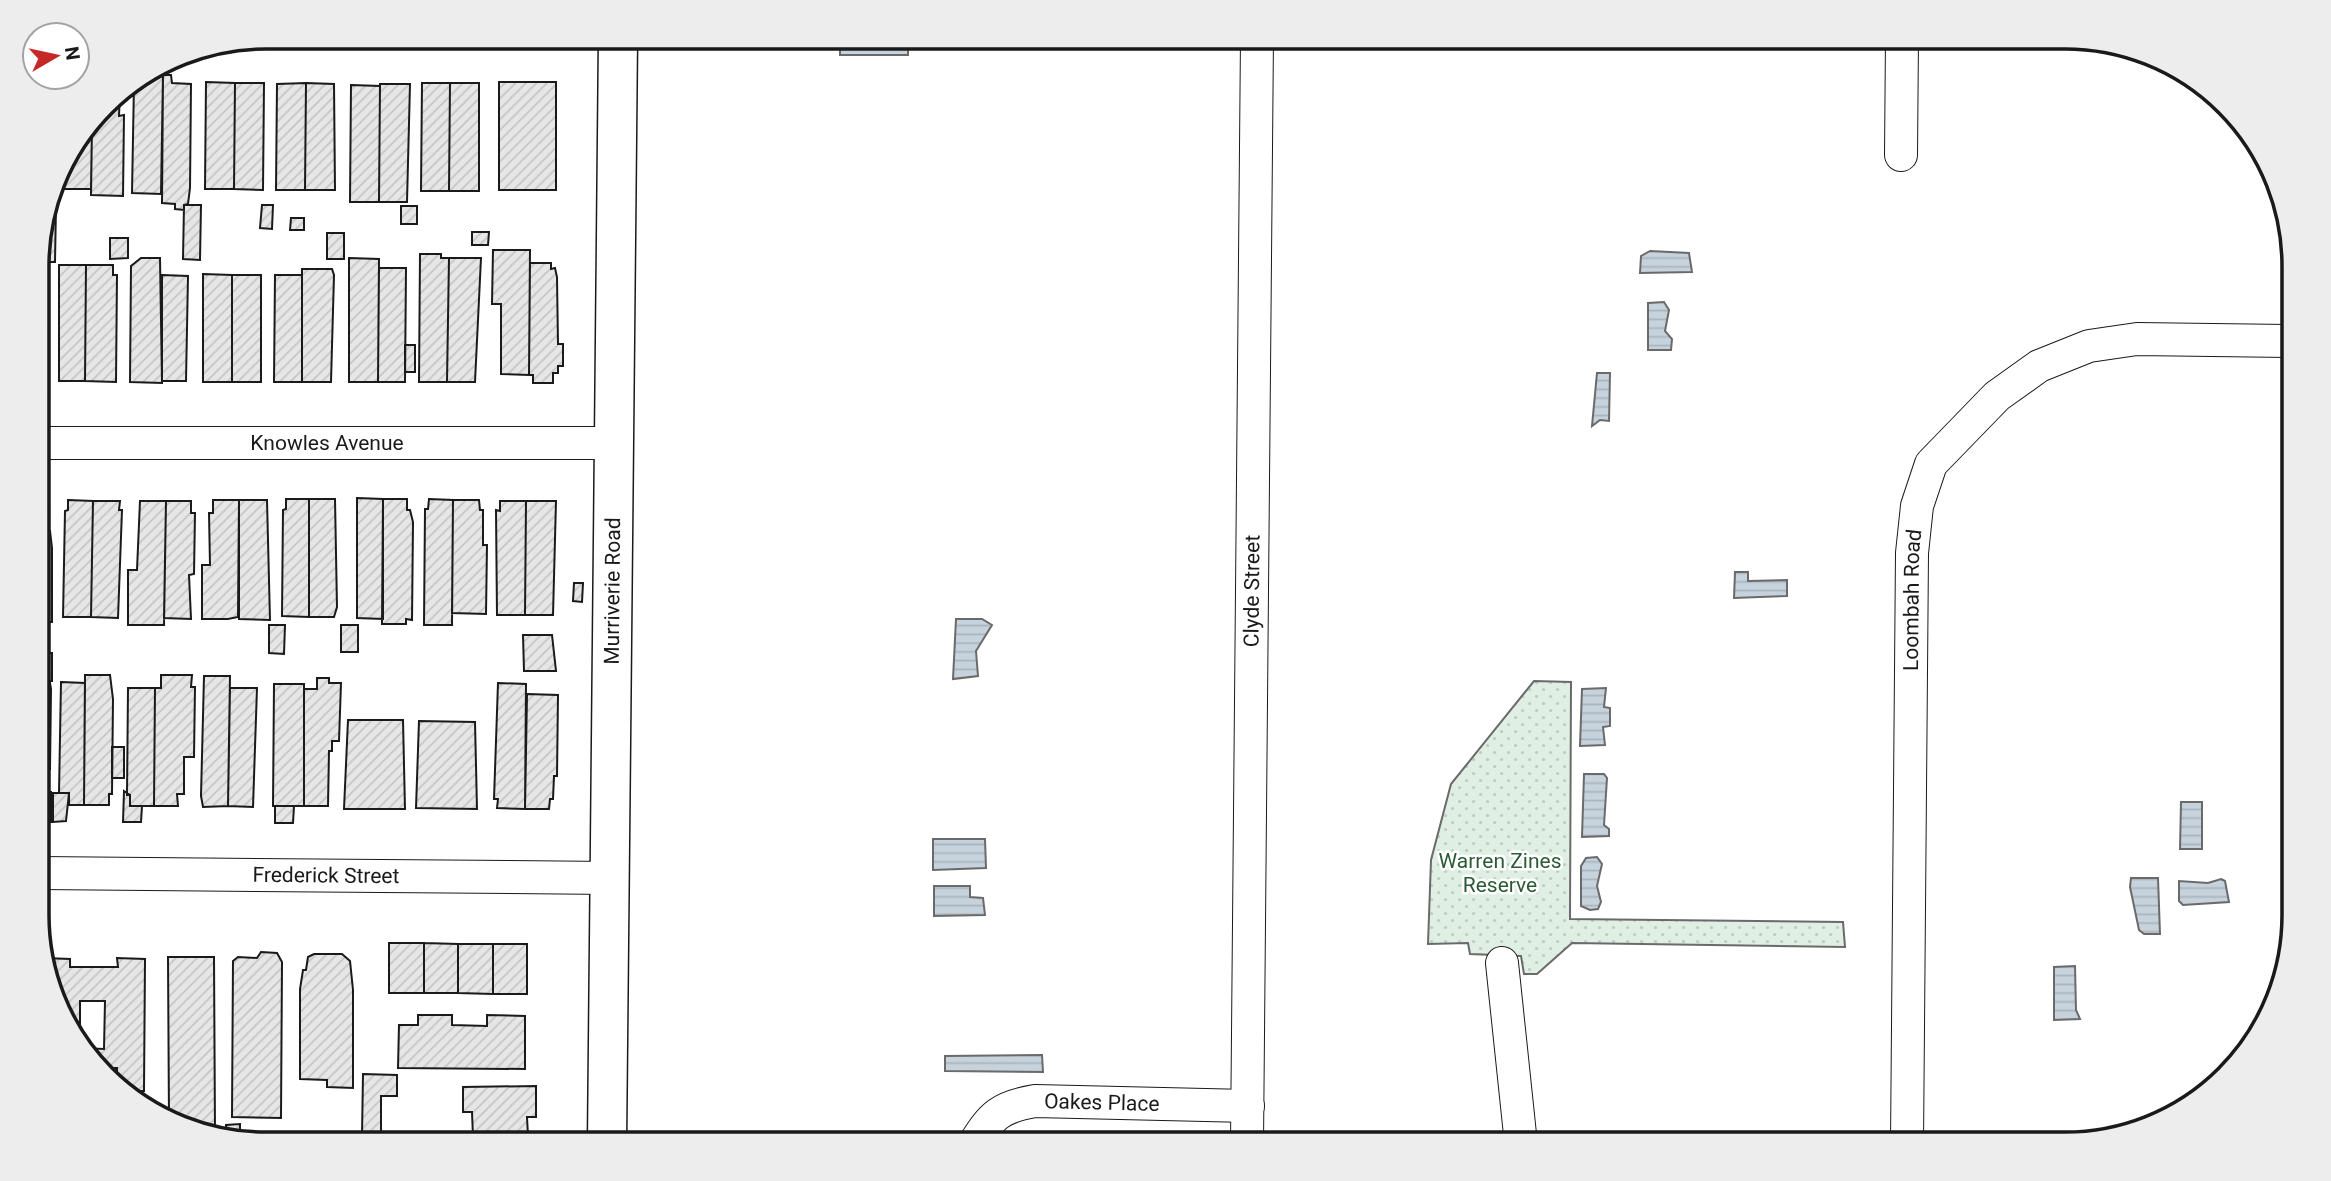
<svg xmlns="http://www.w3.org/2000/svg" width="2331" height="1181" viewBox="0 0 2331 1181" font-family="Roboto,sans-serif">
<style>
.grass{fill:url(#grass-dots);stroke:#6a6a6a;stroke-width:2}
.water{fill:url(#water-rules);stroke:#6a6a6a;stroke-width:2}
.building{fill:url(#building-hatch);stroke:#1a1a1a;stroke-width:2}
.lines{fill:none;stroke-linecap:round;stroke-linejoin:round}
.street-casing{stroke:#1a1a1a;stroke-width:34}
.secondary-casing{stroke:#1a1a1a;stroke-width:41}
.street{stroke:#fff;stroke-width:32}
.secondary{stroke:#fff;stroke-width:38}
.labels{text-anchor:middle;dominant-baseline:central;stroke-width:5;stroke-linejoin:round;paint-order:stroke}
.street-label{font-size:21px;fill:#1a1a1a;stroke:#fff}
.park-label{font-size:21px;fill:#2b5a34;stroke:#fff}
.rim{fill:none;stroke:#1a1a1a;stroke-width:3.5}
</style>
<defs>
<pattern id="grass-dots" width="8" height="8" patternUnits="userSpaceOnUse" patternTransform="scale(1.75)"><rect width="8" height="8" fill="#e0efe3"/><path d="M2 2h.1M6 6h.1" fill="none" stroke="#c0ccc2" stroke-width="1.8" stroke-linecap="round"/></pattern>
<pattern id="water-rules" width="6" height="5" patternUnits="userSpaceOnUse" patternTransform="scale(1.75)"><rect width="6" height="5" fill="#c6d2dc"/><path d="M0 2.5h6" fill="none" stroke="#aab4bc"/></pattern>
<pattern id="building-hatch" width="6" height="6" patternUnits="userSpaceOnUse" patternTransform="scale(1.75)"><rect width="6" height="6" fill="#e6e6e6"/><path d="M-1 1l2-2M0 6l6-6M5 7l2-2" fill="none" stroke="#c5c5c5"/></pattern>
</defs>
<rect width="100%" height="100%" fill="#fff"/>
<!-- grass -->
<path class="grass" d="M1534,681L1571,682L1570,919L1843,922L1845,947L1572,943L1537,974H1524L1521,956L1470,954L1468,943L1428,944L1431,860L1451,784Z"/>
<!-- water -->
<path class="water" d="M908,40V55H840V41Z
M1650,251L1689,253L1692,272L1640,273L1641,256Z
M1664,302L1669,310L1665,331L1672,339L1671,350H1648V303Z
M1597,373H1610L1609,421L1600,420L1592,426Z
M1735,572H1748V581L1787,580V596L1734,598Z
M956,619H982L992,625L976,651L978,676L953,679Z
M1606,688L1604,707L1610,708V726L1603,727L1605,745L1580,746L1582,689Z
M1584,774H1604L1607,778L1604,825L1609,829V836L1582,837Z
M2181,802H2202V849H2180Z
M933,839H985L986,868L933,870Z
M1597,857L1602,864L1597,886L1601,902L1598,909L1590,910L1581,906V866L1586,858Z
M2131,878H2158L2160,934H2144L2139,930L2130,887Z
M2221,879L2225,881L2229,902L2183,905L2179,901V881L2208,883Z
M934,886H970V897L983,898L985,915L934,916Z
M2075,966L2076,1010L2080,1019L2054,1020V967Z
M1042,1055L1043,1072L945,1071V1056Z"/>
<!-- building -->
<path class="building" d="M146,74L163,75L161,194L132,193L134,82Z
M163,75H171L172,83L191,84L190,188L188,204L184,205V210L175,209V204L162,203Z
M206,82L235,83L234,189H205Z
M499,82H556V190H499Z
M235,83H264L263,190L234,189Z
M306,83L334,84L335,190H305Z
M306,83L305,190H276L277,84Z
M422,83H450L449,191H421Z
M450,83H479V191H449Z
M380,84H410L407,202H379Z
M351,85L380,86L379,202H350Z
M120,91L119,116L124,115L123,196L91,195L92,124Z
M92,124L91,189H61V163Z
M184,205H201L200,260L183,259Z
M262,205H273L272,229L260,228Z
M49,206H56L55,262H38V246Z
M401,206H417V224H401Z
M291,218H304V230H290Z
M472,232H489L488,245H472Z
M327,233H344V259H327Z
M110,238H128V258L110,259Z
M493,250H530L529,375L501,374V304H492Z
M420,254H441V258H449L447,382H419Z
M141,258H160L162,383L130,382L131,266Z
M349,258L379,259L378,382H349Z
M449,258H481L475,382H447Z
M530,263H551V269L555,268L557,277L558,344H563V366H558V373H553V383H533V375H529Z
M59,265H86L85,381H59Z
M86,265H113V275H117L116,382L85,381Z
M37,266H45V381H38Z
M379,268H406L405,382H378Z
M302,269H332L334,275L331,382H302Z
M203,274L232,275V382H203Z
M162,275L188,276L186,381H162Z
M232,275H261V382H232Z
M275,275H302V382H274Z
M405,345H415V372H405Z
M357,498L383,499V619L357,618Z
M286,499H309V617L282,616L283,510L286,509Z
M309,499H335L337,607L334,617H309Z
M383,499H407V510H410L413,522L412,620L406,619V624H382Z
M429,499L453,500L452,625H424L425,509H428Z
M68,500L93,501L91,617H63L65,511L68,510Z
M213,500H239L238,617L228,619H202V565H210L209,513H213Z
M239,500H267L270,620L239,619Z
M453,500H479L480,510H483V545H487L486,614L452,613Z
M38,501H44V512H47V530L50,531L52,548V622H38Z
M93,501H120L119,510H122L118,618L91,617Z
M140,501H166L164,625H128V570H137Z
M166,501H191V513H195L194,574L189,575L191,619L164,618Z
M500,501H526L525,615H497L496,510L500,511Z
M526,501H556L553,615H525Z
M574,583H583L582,602L573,601Z
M269,625H285L284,654L269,653Z
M341,625H358V652H341Z
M523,635H552L556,671H524Z
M38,653H52V681H38Z
M85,675H110L113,699L112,794H109V805H84Z
M161,675H192L191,687H195L194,757H184V794H177L178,806H154L155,688H161Z
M204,676H230L228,806L203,807L201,796Z
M317,678H329V683H341L339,741H332V751H329L328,806H304V689H317Z
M61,682L85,683L84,805H69V793H59Z
M38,683H50L51,689L50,769H41L38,792Z
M498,683L526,684L525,809L497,808L498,799H494Z
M274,684H304V806H273Z
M128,688H155L154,806H130V795H127Z
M230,688H257L253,807L228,806Z
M527,694L558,695L557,776H554L553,799H550L549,809H525Z
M348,720H403L405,809H344Z
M419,721L475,722L477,809L416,808Z
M112,747H124V778H112Z
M124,791L130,795V806H142L141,822H123Z
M38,792H51V822H39Z
M53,793H69L66,821L53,822Z
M275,806H294L293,823H275Z
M389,943H424V993H389Z
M424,943L458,944V993H424Z
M458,944H493V994L458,993Z
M493,944H527V994H493Z
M261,952L277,953L282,962L281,1118L232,1117L233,961L238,957L257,958Z
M314,954H342L350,961L353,990V1088L327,1087V1080L300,1079V989L303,970H306L308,957Z
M168,957H214L215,1131L169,1122Z
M44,958L70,959V967H118L117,958L145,959L144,1091H128L117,1081V1068H100L84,1054L81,1048L104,1049L105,1001H80V1046Z
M418,1015H452V1025L487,1026V1015L525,1016V1069L398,1068L399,1025H418Z
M363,1074L397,1075V1096H381V1137L362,1136Z
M536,1086V1117H527L528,1136L473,1137L472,1112H463V1087Z
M240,1124V1138L226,1135V1125Z"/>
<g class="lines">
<defs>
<g id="street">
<path d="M1901,155L1902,37"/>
<path id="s1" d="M38,443H616"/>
<path id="s2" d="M39,873L612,878"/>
<path d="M1502,963L1521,1144"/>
<path id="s3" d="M974,1144C992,1115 1000,1107 1035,1101L1248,1106"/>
<path id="s4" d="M1247,1144L1257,37"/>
<path id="s5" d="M1907,1144L1912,553L1917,506L1931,464L1997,396L2039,366L2089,346L2137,339L2293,341"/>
</g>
<g id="secondary">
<path id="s6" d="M607,1144L618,37"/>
</g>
</defs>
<!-- street casing -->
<use href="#street" class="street-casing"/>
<!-- secondary casing -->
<use href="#secondary" class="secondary-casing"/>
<!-- street -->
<use href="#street" class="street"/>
<!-- secondary -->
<use href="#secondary" class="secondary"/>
</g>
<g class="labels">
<!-- street labels -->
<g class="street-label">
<text stroke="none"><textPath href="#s1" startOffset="289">Knowles Avenue</textPath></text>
<text stroke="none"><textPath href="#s6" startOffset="553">Murriverie Road</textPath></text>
<text stroke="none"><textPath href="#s4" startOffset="553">Clyde Street</textPath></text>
<text stroke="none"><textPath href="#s5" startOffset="544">Loombah Road</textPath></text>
<text stroke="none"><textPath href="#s2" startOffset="287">Frederick Street</textPath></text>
<text stroke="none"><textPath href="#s3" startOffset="145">Oakes Place</textPath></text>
</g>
<!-- park labels -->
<g class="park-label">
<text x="1500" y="861">Warren Zines<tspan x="1500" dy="24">Reserve</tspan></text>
</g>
</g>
<!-- crop -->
<path d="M0 0H2331V1181H0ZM266 49H2065A217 217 0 0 1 2282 266V915A217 217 0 0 1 2065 1132H266A217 217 0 0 1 49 915V266A217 217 0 0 1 266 49Z" fill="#ededed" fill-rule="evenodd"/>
<path class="rim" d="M266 49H2065A217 217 0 0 1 2282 266V915A217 217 0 0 1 2065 1132H266A217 217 0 0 1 49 915V266A217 217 0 0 1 266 49Z"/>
<!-- north arrow -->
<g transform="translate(56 56) rotate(81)"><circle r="33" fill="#ffffff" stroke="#a3a3a3" stroke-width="2"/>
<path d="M0-5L12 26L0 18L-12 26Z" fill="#c62828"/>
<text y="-10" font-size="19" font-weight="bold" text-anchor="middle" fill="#1a1a1a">N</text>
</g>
</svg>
